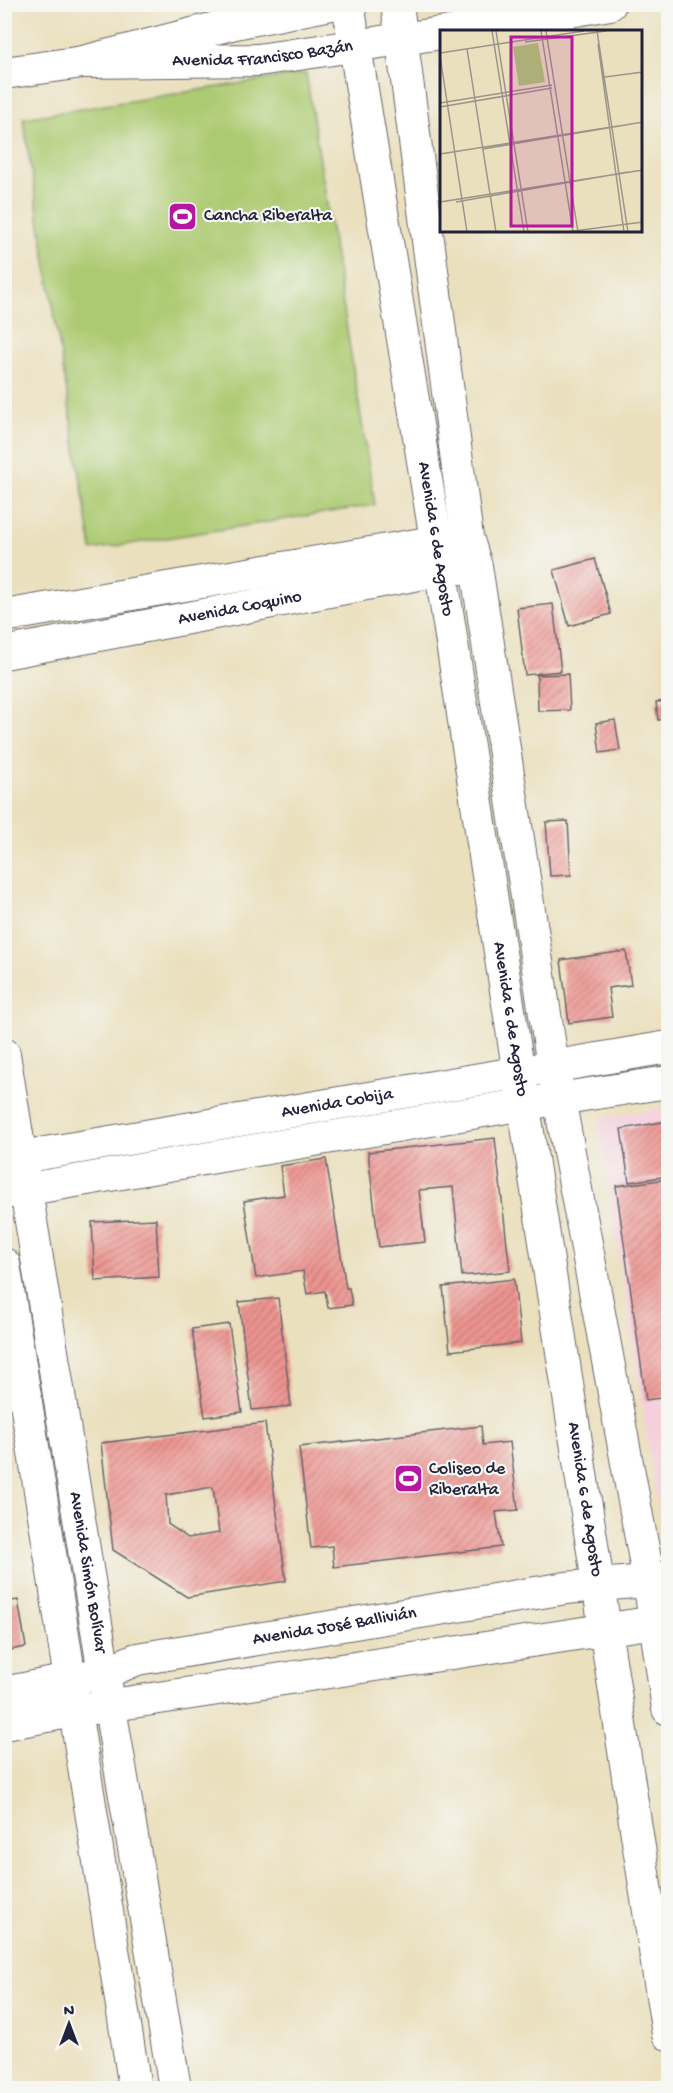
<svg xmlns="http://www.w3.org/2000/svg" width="673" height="2093" viewBox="0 0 673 2093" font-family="'Gochi Hand',sans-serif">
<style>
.built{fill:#f4cfdc}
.pitch{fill:#acca71;stroke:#677656;stroke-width:1.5}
.building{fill:url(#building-hatch);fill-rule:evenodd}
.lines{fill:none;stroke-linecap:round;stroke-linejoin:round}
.minor-casing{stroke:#686469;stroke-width:34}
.minor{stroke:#fff;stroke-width:32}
.labels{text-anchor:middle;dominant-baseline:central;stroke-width:4.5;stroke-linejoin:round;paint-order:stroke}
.street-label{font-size:18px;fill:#22223b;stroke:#f6f6f2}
.poi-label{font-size:18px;fill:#22223b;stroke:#f6f6f2;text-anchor:start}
.inset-road{fill:none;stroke:#9a948a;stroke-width:1.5}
.view{fill:#b5179e;fill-opacity:0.15;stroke:#b5179e;stroke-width:3}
.inset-edge{fill:none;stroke:#22223b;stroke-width:3}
</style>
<defs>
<pattern id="building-hatch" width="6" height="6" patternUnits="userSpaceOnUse" patternTransform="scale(1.5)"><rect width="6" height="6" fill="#ed9490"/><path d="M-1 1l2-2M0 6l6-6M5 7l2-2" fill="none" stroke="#c07877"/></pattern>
</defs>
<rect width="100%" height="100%" fill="#f6f6f2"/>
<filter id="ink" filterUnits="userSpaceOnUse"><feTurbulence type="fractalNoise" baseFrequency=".0167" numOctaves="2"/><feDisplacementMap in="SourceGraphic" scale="12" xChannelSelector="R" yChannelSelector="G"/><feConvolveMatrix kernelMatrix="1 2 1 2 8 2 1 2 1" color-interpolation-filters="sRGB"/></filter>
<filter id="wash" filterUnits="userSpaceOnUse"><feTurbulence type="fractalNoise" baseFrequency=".008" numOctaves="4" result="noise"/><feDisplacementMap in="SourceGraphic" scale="24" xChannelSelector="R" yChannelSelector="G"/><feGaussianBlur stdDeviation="1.35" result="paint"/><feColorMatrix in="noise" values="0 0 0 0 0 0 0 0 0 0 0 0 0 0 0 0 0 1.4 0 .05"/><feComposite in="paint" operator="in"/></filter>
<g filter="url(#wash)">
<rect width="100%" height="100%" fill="#eae0be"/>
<!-- built -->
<path class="built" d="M668,1108V1540L663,1541L598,1118Z"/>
<!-- pitch -->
<path class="pitch" d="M306,73L375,505L92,550L23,118Z"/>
<g id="blocks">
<!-- building -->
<path class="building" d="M595,559L611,614L569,626L554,570Z
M553,604L561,671L525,675L517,608Z
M568,674L570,710L538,711L537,675Z
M668,701V719L658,720L656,702Z
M615,720L620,750L600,753L596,723Z
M568,821L571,875L550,876L546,822Z
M626,951L631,985L608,988L612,1017L569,1023L561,960Z
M668,1121V1176L629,1182L621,1129Z
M495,1138L510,1271L462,1276L453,1187L419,1190L425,1242L379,1247L368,1152Z
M326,1159L346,1288H349L352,1305L328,1308L325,1291L307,1294L303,1271L256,1278L244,1201L284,1195L280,1166Z
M668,1179V1397L646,1400L616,1186Z
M156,1219L159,1277L95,1281L92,1222Z
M514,1279L521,1343L450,1351L443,1287Z
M278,1298L291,1406L252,1410L239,1302Z
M229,1324L242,1412L205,1417L192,1329Z
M265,1423L286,1581L187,1597L113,1550L101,1443ZM213,1487L219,1533L188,1538L168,1524L166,1495Z
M481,1426L483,1445L510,1442L518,1510L496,1512L501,1547L334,1567L332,1546L311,1548L299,1447Z
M4,1432L10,1465L4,1466Z
M18,1600L26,1647L4,1651V1602Z"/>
</g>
</g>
<g filter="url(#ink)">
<use href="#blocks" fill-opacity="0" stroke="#686469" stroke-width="1.5"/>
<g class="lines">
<defs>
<g id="minor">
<path id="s1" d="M348,4L436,540L668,2034"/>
<path d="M397,4L467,537L476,566L553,1066L649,1581L668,1709"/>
<path d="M449,32L610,4"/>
<path id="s2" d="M83,62L258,60L442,33"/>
<path d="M4,73L83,62L235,23L331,4"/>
<path d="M4,616L457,538"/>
<path id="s3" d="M4,653L440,570L461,568"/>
<path id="s4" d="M4,1054L104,1673L175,2088"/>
<path id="s5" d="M4,1160L668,1047"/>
<path d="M5,1193L525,1104L668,1082"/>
<path d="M4,1264L135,2088"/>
<path id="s6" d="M4,1693L104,1673L137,1659L566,1588L668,1579"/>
<path d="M4,1724L74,1711L668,1620"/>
</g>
</defs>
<!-- minor casing -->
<use href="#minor" class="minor-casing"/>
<!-- minor -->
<use href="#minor" class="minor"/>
</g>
</g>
<!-- icons -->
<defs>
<symbol id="stadium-square" viewBox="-11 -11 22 22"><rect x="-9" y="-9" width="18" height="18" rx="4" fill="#b5179e" stroke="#f6f6f2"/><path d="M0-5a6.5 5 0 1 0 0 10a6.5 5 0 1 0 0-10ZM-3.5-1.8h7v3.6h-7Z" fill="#fff"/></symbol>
</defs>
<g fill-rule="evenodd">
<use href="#stadium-square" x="166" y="200" width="33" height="33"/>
<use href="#stadium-square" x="392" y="1462" width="33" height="33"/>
</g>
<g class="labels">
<!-- street labels -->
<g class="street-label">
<text stroke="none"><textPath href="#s2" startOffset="180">Avenida Francisco Bazán</textPath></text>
<text stroke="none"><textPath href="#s1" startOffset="542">Avenida 6 de Agosto</textPath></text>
<text stroke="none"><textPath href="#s3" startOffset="240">Avenida Coquino</textPath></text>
<text stroke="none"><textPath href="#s1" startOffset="1028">Avenida 6 de Agosto</textPath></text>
<text stroke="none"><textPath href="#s5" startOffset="338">Avenida Cobija</textPath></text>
<text stroke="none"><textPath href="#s1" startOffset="1514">Avenida 6 de Agosto</textPath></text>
<text stroke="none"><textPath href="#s4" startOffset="525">Avenida Simón Bolívar</textPath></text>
<text stroke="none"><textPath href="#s6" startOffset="338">Avenida José Ballivián</textPath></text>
</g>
<!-- poi labels -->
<g class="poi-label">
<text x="204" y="216">Cancha Riberalta</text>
<text x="429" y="1469">Coliseo de<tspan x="429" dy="21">Riberalta</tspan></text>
</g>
</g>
<!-- overview -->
<g transform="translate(440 30)">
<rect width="202" height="202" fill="#eae0be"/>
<path d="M98,13L105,52L79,56L73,17Z" fill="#acca71"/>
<path class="inset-road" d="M52,1L84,202M56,1L88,202M101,1L133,202M106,1L138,202M157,1L188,202M85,12L166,1M158,14L184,202M27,19L56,202M0,23L144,1M0,26L27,202M165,47L203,42M0,73L112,55M0,77L112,58M43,119L203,92M0,124L178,96M0,172L203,140M16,172L188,142M126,202L203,192"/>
<path class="view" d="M71,7H132V196H71Z"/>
<rect width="202" height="202" class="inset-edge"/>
</g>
<!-- margin -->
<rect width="673" height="2093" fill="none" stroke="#f6f6f2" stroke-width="24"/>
<!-- north arrow -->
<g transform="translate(69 2024)" stroke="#f6f6f2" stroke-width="4.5" paint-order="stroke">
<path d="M0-4.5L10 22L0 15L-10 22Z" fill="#22223b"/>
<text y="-9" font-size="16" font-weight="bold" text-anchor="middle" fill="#22223b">N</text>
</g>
</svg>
